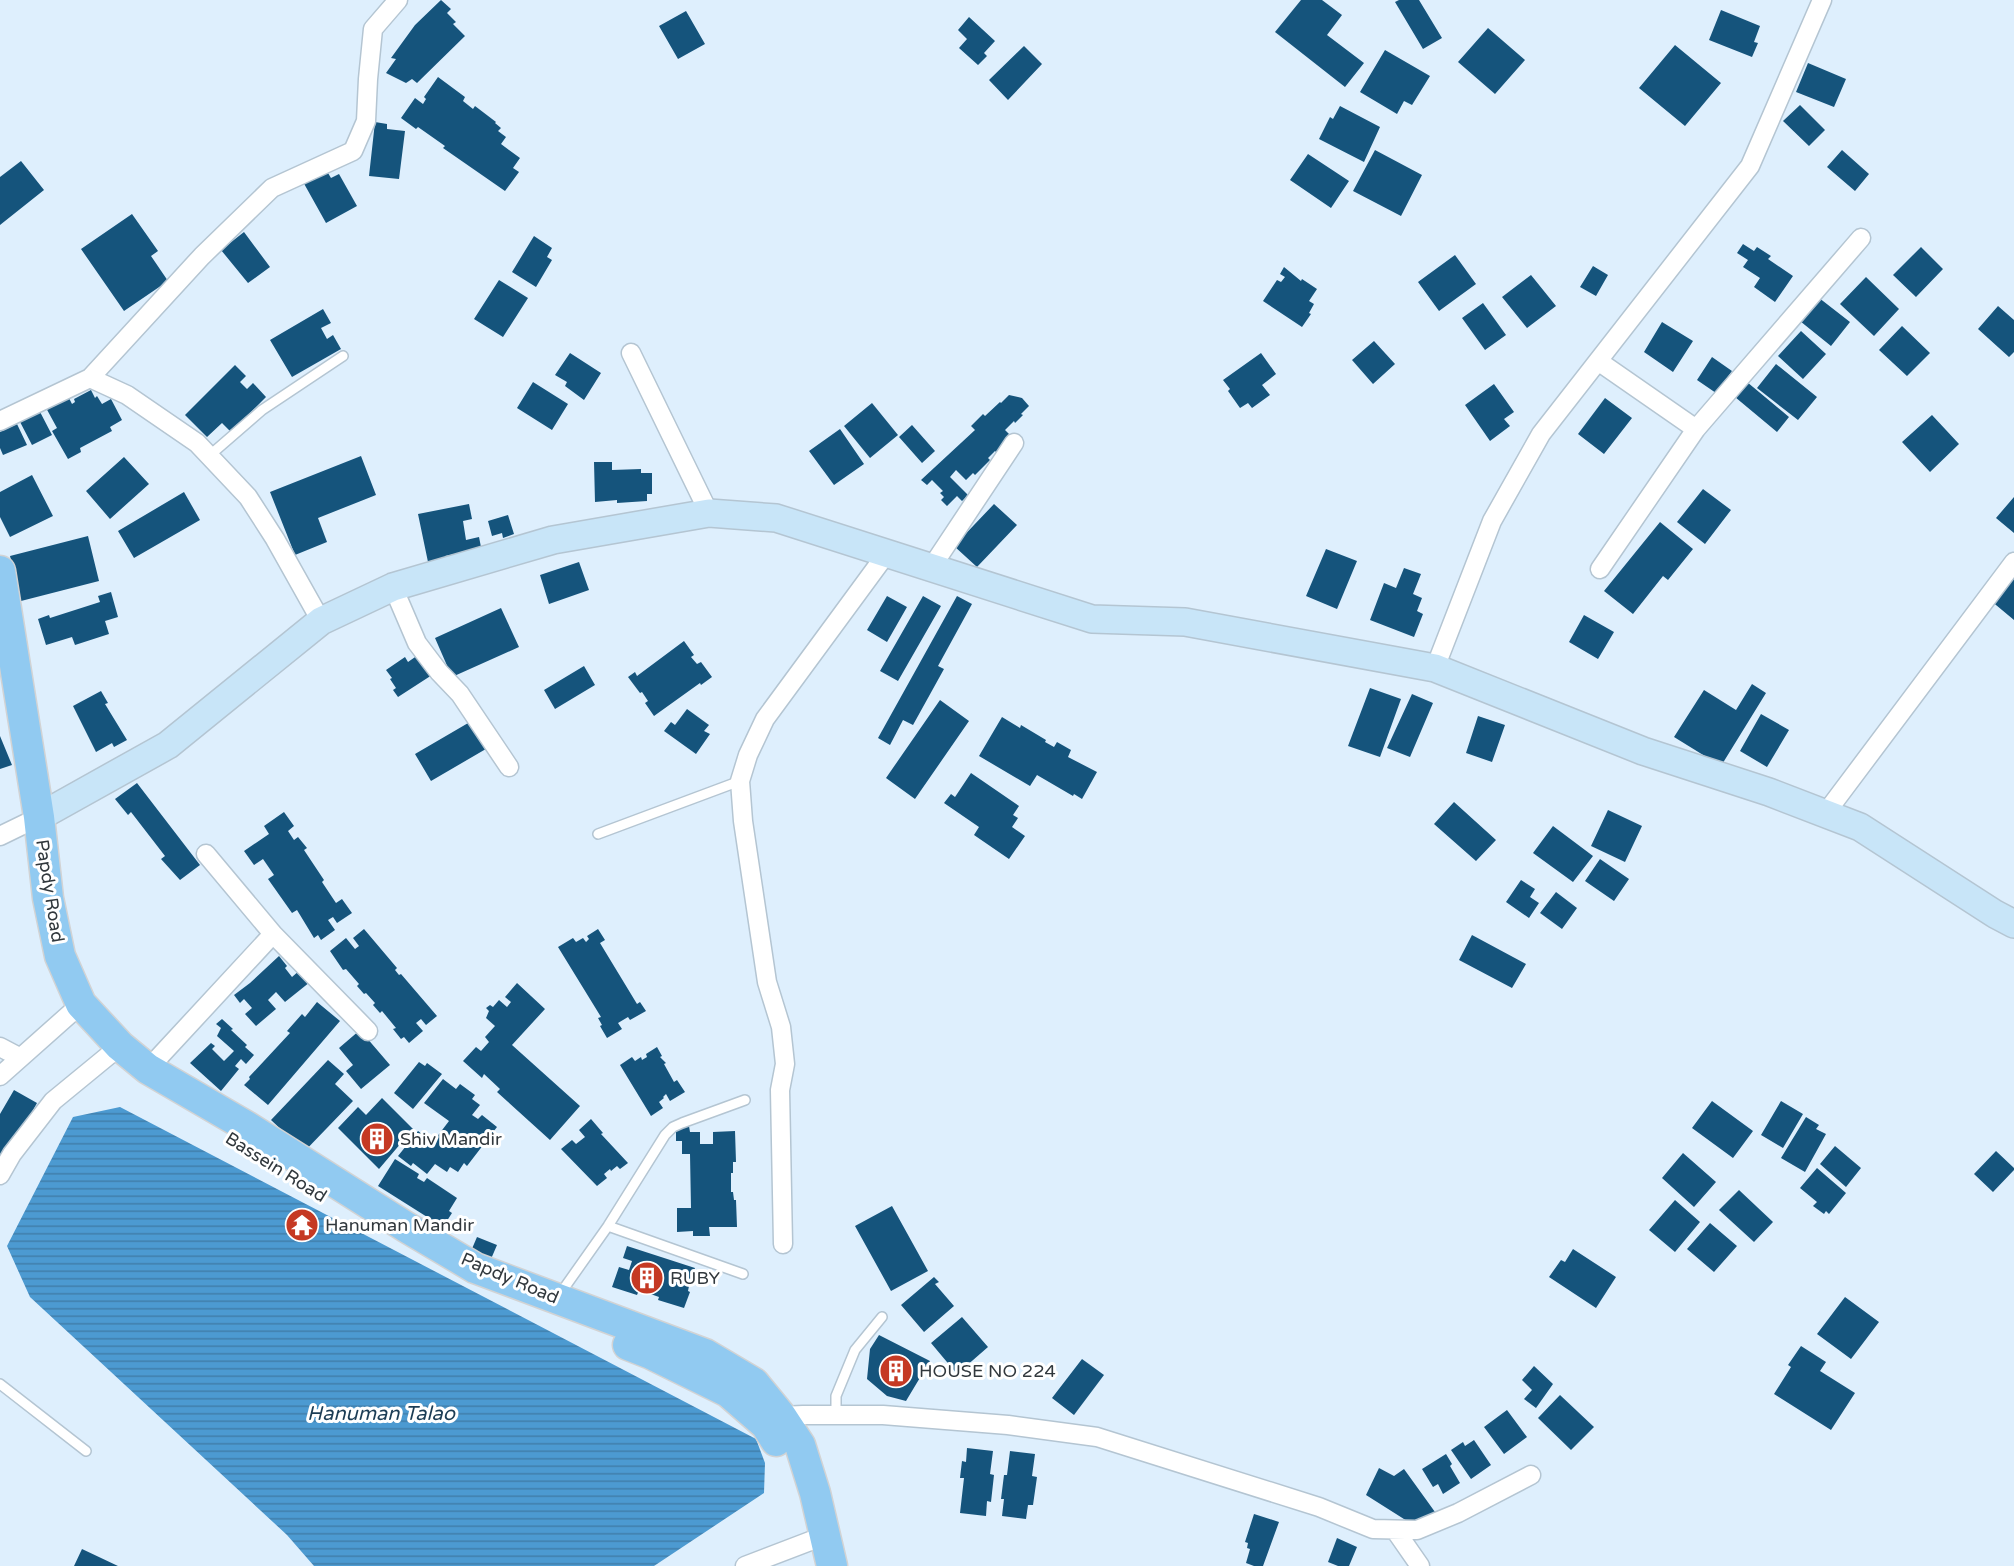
<svg xmlns="http://www.w3.org/2000/svg" width="2014" height="1566" viewBox="0 0 2014 1566" font-family="'Varela Round',sans-serif">
<style>
.water{fill:url(#water-rules)}
.building{fill:#15547c}
.lines{fill:none;stroke-linecap:round;stroke-linejoin:round}
.service-casing{stroke:#b4c5d2;stroke-width:12}
.minor-casing{stroke:#b4c5d2;stroke-width:21}
.secondary-casing{stroke:#b4c5d2;stroke-width:30}
.primary-casing{stroke:#d2d3d4;stroke-width:33}
.service{stroke:#fff;stroke-width:9}
.minor{stroke:#fff;stroke-width:18}
.secondary{stroke:#c8e5f8;stroke-width:27}
.primary{stroke:#91caf1;stroke-width:30}
.labels{text-anchor:middle;dominant-baseline:central;stroke-width:6;stroke-linejoin:round;paint-order:stroke}
.street-label{font-size:18px;fill:#31383d;stroke:#fff}
.poi-label{font-size:18px;fill:#31383d;stroke:#fff;text-anchor:start}
.water-label{font-size:20px;font-style:italic;fill:#1c3d55;stroke:#fff}
</style>
<defs>
<pattern id="water-rules" width="6" height="5" patternUnits="userSpaceOnUse" patternTransform="scale(1.5)"><rect width="6" height="5" fill="#4c9ad1"/><path d="M0 2.5h6" fill="none" stroke="#407fab"/></pattern>
</defs>
<rect width="100%" height="100%" fill="#deeffd"/>
<!-- water -->
<path class="water" d="M120,1107L756,1439L765,1463L764,1493L654,1566H314L287,1535L30,1297L7,1246L73,1117Z"/>
<!-- building -->
<path class="building" d="M441,0L451,9L447,13L456,22L453,24L465,36L417,83L412,79L406,83L386,73L396,59L391,58L415,25Z
M1301,0H1322L1342,15L1327,35L1364,63L1345,87L1275,32Z
M1399,0H1419L1442,38L1423,49L1395,2Z
M1721,10L1760,26L1754,42L1758,43L1752,57L1709,40Z
M686,11L705,44L678,59L659,26Z
M969,17L995,41L984,53L987,56L978,65L959,48L967,39L958,30Z
M1488,28L1525,60L1495,94L1458,62Z
M1675,45L1721,83L1685,126L1639,88Z
M1024,46L1042,64L1008,100L989,80Z
M1385,50L1430,76L1412,105L1404,101L1397,114L1360,92Z
M1808,63L1846,79L1834,107L1796,92Z
M438,77L465,97L463,101L473,109L475,106L496,122L495,123L501,128L498,131L506,137L501,144L520,158L513,168L519,172L505,191L443,148L445,146L418,127L416,129L401,118L415,98L423,104L426,99L424,97Z
M1800,105L1825,130L1809,146L1783,121Z
M1340,106L1380,127L1364,162L1319,139L1330,117L1333,119Z
M375,122L387,124V129L405,131L399,179L369,176Z
M1375,150L1422,175L1401,216L1353,191Z
M1842,150L1869,174L1855,191L1827,167Z
M1308,154L1349,181L1331,208L1290,180Z
M21,161L44,190L0,225V177Z
M325,168L331,178L339,174L357,206L326,223L302,180Z
M132,214L158,251L151,256L168,281L124,311L81,249Z
M244,232L270,267L248,283L221,250Z
M534,236L552,248L547,257L552,260L536,287L512,272Z
M1743,244L1754,251L1757,247L1771,256L1768,259L1793,276L1775,302L1754,287L1760,278L1743,267L1748,260L1737,253Z
M1921,247L1943,269L1916,297L1893,275Z
M1455,255L1476,284L1439,311L1418,282Z
M1593,266L1608,275L1596,296L1580,287Z
M1284,267L1301,281L1302,279L1317,289L1309,301L1314,304L1309,313L1311,314L1302,327L1263,301L1277,280L1281,282L1285,277L1280,274Z
M1531,275L1556,306L1527,328L1502,297Z
M1866,277L1899,309L1874,336L1840,304Z
M499,280L528,298L503,337L474,319Z
M1814,294L1850,322L1831,346L1795,317Z
M1483,303L1506,335L1485,350L1462,318Z
M1998,306L2014,320V352L2009,357L1978,329Z
M323,309L331,323L321,328L327,339L333,335L341,349L292,377L270,340Z
M1662,322L1693,341L1673,372L1644,352Z
M1902,326L1930,353L1907,376L1879,350Z
M1801,331L1826,354L1803,379L1778,356Z
M1374,341L1395,364L1373,384L1352,360Z
M570,353L601,373L584,400L565,386L567,382L555,375Z
M1261,353L1276,374L1262,385L1270,395L1252,408L1248,403L1240,408L1228,391L1230,389L1223,380Z
M1712,357L1732,371L1716,393L1697,380Z
M1776,364L1817,397L1798,420L1757,388Z
M235,365L246,376L240,382L247,389L253,383L266,397L231,432L222,423L207,437L185,415Z
M533,382L568,404L552,430L517,408Z
M1747,382L1789,417L1777,432L1735,397Z
M1494,384L1514,412L1504,419L1510,426L1490,441L1465,405Z
M91,390L95,398L97,396L102,404L111,399L122,420L110,427L112,431L80,448L81,452L68,459L52,431L57,428L45,406L67,394L72,404L75,402L74,399Z
M1009,395L1022,398L1029,406L1021,414L1023,415L1015,423L1014,421L1005,430L1013,438L997,453L995,451L988,458L990,460L975,475L973,473L966,480L956,470L950,477L968,495L962,501L957,496L947,506L941,500L944,497L940,493L943,491L932,480L927,485L921,480L975,430L971,426L983,414L985,416L1000,402L1001,403Z
M1605,398L1632,418L1604,454L1578,434Z
M872,403L898,435L870,458L844,426Z
M38,408L52,435L32,445L18,418Z
M1932,415L1959,444L1930,472L1902,442Z
M17,424L27,445L3,455L0,448V432Z
M912,425L935,451L922,463L899,437Z
M840,429L864,464L834,485L809,451Z
M361,456L376,495L318,518L327,542L295,555L270,492Z
M124,457L149,484L110,519L86,491Z
M594,462H612V470L641,469V473H652V494H647V501L617,503V500L595,502Z
M32,475L53,516L10,537L0,517V492Z
M1703,489L1731,510L1705,544L1677,522Z
M184,492L200,520L134,558L118,531Z
M2014,497V533L1996,518Z
M469,504L472,519L463,521L466,540L479,537L482,552L461,556L460,553L445,556L446,559L428,562L418,514Z
M994,504L1017,525L977,567L954,546Z
M508,515L514,534L503,538L502,533L492,536L488,521Z
M1660,522L1693,549L1668,580L1663,576L1633,614L1604,591Z
M88,536L99,581L21,601L10,556Z
M1326,549L1357,561L1337,609L1306,596Z
M579,562L589,590L549,604L540,575Z
M1404,568L1421,574L1413,594L1422,598L1417,611L1423,614L1414,637L1370,620L1384,583L1396,588Z
M2014,575V620L1990,600Z
M111,592L118,617L105,621L109,634L75,645L72,637L46,645L38,619L49,615L50,618L100,602L98,596Z
M887,596L907,607L887,642L867,630Z
M923,596L941,606L898,681L880,671Z
M957,596L972,604L938,666L944,669L913,725L903,720L890,745L878,738Z
M501,608L519,647L452,677L435,638Z
M1584,615L1614,632L1598,659L1569,642Z
M684,641L694,655L691,657L697,664L701,662L712,677L701,685L700,683L654,716L645,703L648,701L642,692L640,693L628,677L635,672L637,676Z
M418,655L432,675L398,697L393,690L396,688L390,679L392,678L386,670L405,657L408,662Z
M584,666L595,685L555,709L544,690Z
M1752,684L1766,693L1721,766L1674,737L1704,690L1736,710Z
M1370,688L1401,699L1380,757L1348,746Z
M101,691L108,703L105,704L127,740L114,747L112,743L96,752L73,706Z
M1412,694L1433,703L1410,757L1387,748Z
M940,700L969,721L915,799L886,778Z
M687,709L709,725L704,731L710,734L696,754L664,731L671,722L675,725Z
M1761,714L1789,730L1767,767L1740,751Z
M1478,716L1505,725L1492,762L1466,753Z
M1002,717L1020,728L1021,725L1046,740L1045,742L1054,747L1057,742L1071,750L1068,757L1097,772L1082,799L1074,794L1073,796L1037,775L1030,786L979,756Z
M475,719L491,746L431,781L415,754Z
M0,736L12,765L0,769Z
M971,773L1019,806L1013,815L1018,818L1012,827L1025,836L1009,859L974,835L979,827L944,803L951,794L955,797Z
M137,783L200,865L180,880L161,859L165,856L131,812L128,815L115,799Z
M1454,802L1496,840L1476,861L1434,824Z
M1608,810L1642,826L1625,862L1591,846Z
M284,812L294,826L288,831L294,840L298,837L307,848L304,850L324,880L322,882L336,903L342,899L352,913L337,923L333,917L328,920L335,930L321,940L318,935L314,938L297,910L292,913L268,879L274,875L263,859L254,865L244,851L269,834L264,826Z
M1553,826L1593,856L1573,882L1533,853Z
M1600,859L1629,879L1614,901L1585,881Z
M1521,880L1535,889L1530,897L1539,903L1529,918L1506,902Z
M1556,892L1577,908L1562,929L1540,913Z
M364,929L397,968L395,970L399,975L401,974L437,1016L426,1025L421,1019L416,1023L423,1031L409,1043L404,1037L401,1039L393,1029L396,1028L382,1011L380,1013L373,1005L375,1003L366,993L364,994L357,986L359,984L346,969L343,970L330,951L346,938L355,949L359,946L353,938Z
M598,929L605,940L600,943L637,1004L640,1002L646,1011L630,1020L628,1017L618,1023L622,1029L607,1038L600,1026L602,1025L598,1018L601,1017L558,947L573,938L576,942L583,938L586,942L589,939L587,936Z
M1472,935L1526,964L1512,988L1459,960Z
M279,956L287,966L285,968L292,977L300,970L310,982L285,1002L276,992L268,1000L276,1009L256,1026L245,1014L252,1008L244,999L240,1003L234,995L250,983Z
M517,983L545,1009L512,1045L580,1106L550,1140L497,1092L500,1089L484,1074L482,1078L463,1061L476,1047L481,1051L489,1042L485,1037L495,1026L486,1018L489,1011L486,1008L490,1005L493,1007L499,1000L507,1007L511,1002L505,997Z
M317,1002L340,1021L268,1105L244,1085L250,1079L249,1077L290,1033L287,1031L302,1014L305,1017Z
M222,1019L233,1029L231,1030L247,1045L245,1047L254,1055L246,1064L241,1059L235,1066L239,1069L221,1091L190,1063L211,1043L215,1046L212,1049L224,1061L234,1051L217,1036L221,1028L216,1024Z
M360,1030L390,1065L361,1089L346,1071L353,1065L339,1048Z
M657,1047L662,1056L660,1057L666,1063L664,1064L674,1082L677,1080L685,1092L670,1101L666,1094L663,1097L664,1098L659,1102L663,1108L651,1116L620,1065L632,1057L635,1061L641,1057L642,1060L647,1057L646,1054Z
M328,1060L344,1074L335,1084L353,1101L300,1156L286,1134L271,1120Z
M419,1062L425,1066L427,1063L442,1074L413,1109L394,1093Z
M443,1079L456,1089L460,1084L475,1095L472,1099L480,1105L472,1115L478,1119L482,1115L497,1127L467,1166L464,1163L458,1172L450,1167L447,1172L435,1164L427,1174L413,1163L411,1166L398,1156L418,1131L433,1142L449,1121L424,1103Z
M14,1090L37,1103L0,1169V1114Z
M382,1098L413,1129L379,1169L338,1128L358,1107L366,1115Z
M1712,1101L1753,1131L1733,1158L1692,1128Z
M1781,1101L1803,1114L1783,1148L1761,1135Z
M1806,1117L1819,1125L1816,1129L1826,1134L1805,1172L1781,1158Z
M591,1119L603,1133L601,1134L628,1163L620,1169L617,1166L611,1171L610,1169L604,1174L607,1178L597,1186L561,1149L572,1140L576,1144L585,1137L579,1130Z
M676,1126H689L690,1132H700V1144H713V1132L735,1131L736,1162H733V1173H731V1192H733L734,1200H736L737,1227H709L710,1236H693V1231L677,1232V1208H691L690,1154H682V1141H676Z
M1835,1146L1861,1168L1846,1187L1820,1164Z
M1996,1151L2014,1168V1170L1993,1192L1974,1174Z
M1683,1153L1716,1182L1694,1207L1662,1178Z
M395,1159L419,1174L417,1178L424,1182L427,1178L457,1198L449,1211L452,1213L443,1227L378,1186Z
M1817,1168L1846,1193L1829,1214L1826,1211L1824,1214L1813,1206L1817,1202L1800,1188Z
M1739,1190L1773,1222L1754,1242L1719,1210Z
M1675,1200L1700,1222L1675,1252L1649,1230Z
M892,1206L928,1271L891,1291L855,1226Z
M1710,1223L1737,1246L1714,1272L1687,1249Z
M477,1237L497,1245L491,1259L471,1251Z
M627,1246L695,1268L691,1279L680,1276L678,1282L689,1286L688,1291L690,1292L684,1308L658,1300L659,1297L639,1290L637,1295L612,1287L619,1267L629,1270L632,1261L623,1258Z
M1573,1249L1616,1277L1596,1308L1549,1277L1561,1260L1565,1262Z
M934,1277L939,1282L935,1284L954,1306L924,1332L901,1305Z
M1845,1297L1879,1322L1851,1359L1817,1334Z
M962,1317L988,1347L957,1374L931,1343Z
M879,1335L930,1361L906,1401L887,1396L867,1379L870,1349Z
M1801,1346L1826,1362L1820,1371L1855,1393L1831,1430L1774,1394L1791,1367L1788,1365Z
M1082,1359L1104,1375L1074,1415L1052,1398Z
M1534,1366L1553,1384L1536,1408L1524,1399L1532,1390L1522,1380Z
M1560,1395L1594,1427L1571,1450L1538,1418Z
M1507,1410L1527,1437L1504,1454L1484,1427Z
M1474,1440L1491,1465L1471,1479L1451,1450L1463,1442L1465,1446Z
M967,1448L993,1451L990,1474L994,1475L991,1502L987,1501L986,1516L960,1513L964,1478H960L962,1461L966,1462Z
M1010,1451L1035,1454L1032,1476L1037,1477L1033,1505H1028L1026,1519L1002,1516L1004,1499H1001L1004,1475H1007Z
M1446,1454L1452,1464L1450,1466L1460,1483L1443,1494L1438,1484L1433,1487L1422,1469Z
M1379,1468L1394,1476L1404,1469L1435,1512L1415,1526L1366,1495Z
M1254,1514L1279,1522L1263,1566H1254L1246,1563L1250,1549L1247,1548L1248,1543L1245,1542Z
M1337,1538L1357,1547L1349,1566H1338L1328,1562Z
M82,1549L118,1566H74Z"/>
<g class="lines">
<defs>
<path id="service" d="M209,456L262,410L343,356
M598,834L740,781
M608,1226L743,1274
M560,1294L608,1226L665,1135L673,1127L682,1123L745,1100
M0,1384L86,1451
M836,1414V1396L855,1350L882,1317"/>
<path id="minor" d="M631,353L709,513
M1598,361L1696,429
M90,378L202,256L272,188L353,151L366,121L368,79L373,29L398,0
M0,421L90,378L127,395L197,443L248,497L275,539L321,621
M931,568L1014,443
M1600,569L1696,429L1861,238
M393,587L417,643L439,672L460,694L509,767
M1435,668L1492,521L1541,434L1750,166L1822,0
M1825,814L2014,562
M0,836L39,817
M206,854L273,934L368,1031
M0,1047L19,1057
M148,1069L273,934
M0,1076L81,1004
M0,1175L12,1154L53,1101L120,1046
M783,1244L780,1090L785,1064L781,1027L767,982L743,821L740,781L748,755L765,719L887,553
M776,1419L781,1416L803,1415H883L1008,1425L1097,1437L1319,1507L1373,1529L1417,1530L1458,1513L1531,1475
M1395,1530L1420,1566
M745,1566L826,1535"/>
<path id="secondary" d="M39,817L168,745L321,621L393,587L553,540L709,513L776,518L1092,619L1185,622L1435,668L1643,751L1769,792L1860,827L1995,914L2014,924"/>
<path id="primary" d="M0,571L39,817L48,898L60,956L81,1004L120,1046L148,1069L246,1126L406,1227L475,1268L705,1354L754,1383L781,1416L800,1445L815,1493L832,1566
M628,1345L651,1354L728,1392L766,1425L776,1441"/>
</defs>
<!-- service casing -->
<use href="#service" class="service-casing"/>
<!-- minor casing -->
<use href="#minor" class="minor-casing"/>
<!-- secondary casing -->
<use href="#secondary" class="secondary-casing"/>
<!-- primary casing -->
<use href="#primary" class="primary-casing"/>
<!-- service -->
<use href="#service" class="service"/>
<!-- minor -->
<use href="#minor" class="minor"/>
<!-- secondary -->
<use href="#secondary" class="secondary"/>
<!-- primary -->
<use href="#primary" class="primary"/>
</g>
<!-- icons -->
<defs>
<symbol id="building-disc" viewBox="-11 -11 22 22"><circle r="9.5" fill="#c53923" stroke="#fff"/><path d="M-4-6H4V6H1V3H-1V6H-4ZM-2.5-4.3h1.7v1.8h-1.7ZM.8-4.3h1.7v1.8H.8ZM-2.5-1h1.7V.8h-1.7ZM.8-1h1.7V.8H.8Z" fill="#fff"/></symbol>
<symbol id="temple-disc" viewBox="-11 -11 22 22"><circle r="9.5" fill="#c53923" stroke="#fff"/><path d="M0-6L5-2H3V0L6.5 2.5H4V6H1.5V3h-3V6H-4V2.5H-6.5L-3 0V-2H-5Z" fill="#fff"/></symbol>
</defs>
<g fill-rule="evenodd">
<use href="#building-disc" x="358" y="1120" width="38" height="38"/>
<use href="#temple-disc" x="283" y="1206" width="38" height="38"/>
<use href="#building-disc" x="628" y="1259" width="38" height="38"/>
<use href="#building-disc" x="877" y="1352" width="38" height="38"/>
</g>
<g class="labels">
<!-- street labels -->
<g class="street-label">
<text transform="translate(50 891) rotate(81)">Papdy Road</text>
<text transform="translate(276 1167) rotate(32)">Bassein Road</text>
<text transform="translate(510 1278) rotate(23)">Papdy Road</text>
</g>
<!-- poi labels -->
<g class="poi-label">
<text x="400" y="1139">Shiv Mandir</text>
<text x="325" y="1225">Hanuman Mandir</text>
<text x="670" y="1278">RUBY</text>
<text x="919" y="1371">HOUSE NO 224</text>
</g>
<!-- water labels -->
<g class="water-label">
<text x="381" y="1414">Hanuman Talao</text>
</g>
</g>
</svg>
